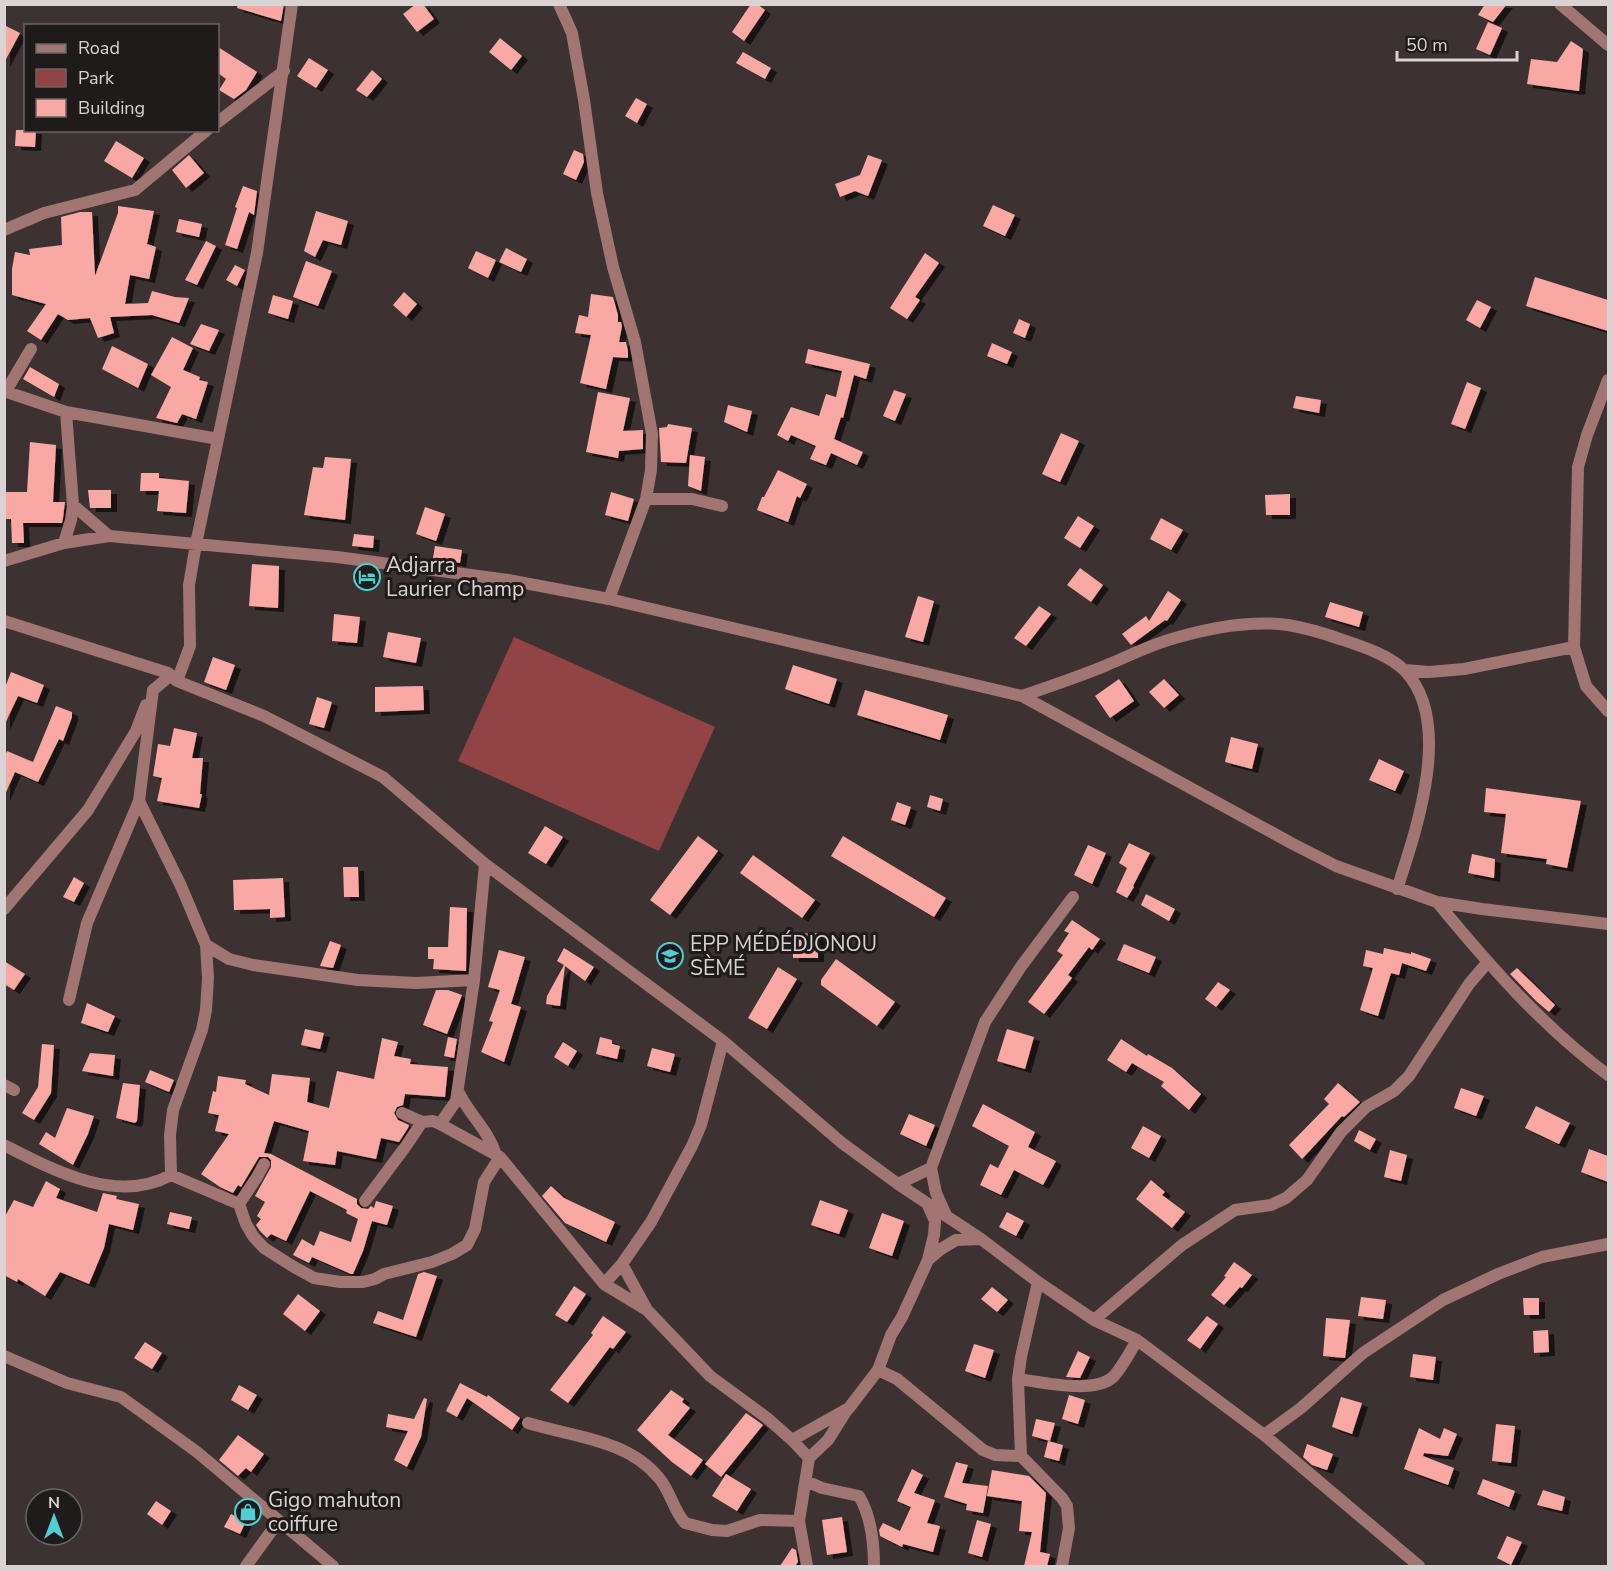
<svg xmlns="http://www.w3.org/2000/svg" width="1613" height="1571" viewBox="0 0 1613 1571" font-family="'Nunito Sans',sans-serif">
<style>
.green{fill:#914443}
.building{fill:#faa8a4;filter:url(#shadow)}
.lines{fill:none;stroke-linecap:round;stroke-linejoin:round}
.street{stroke:#a07572;stroke-width:12}
.labels{text-anchor:middle;dominant-baseline:central;stroke-width:6;stroke-linejoin:round;paint-order:stroke}
.poi-label{font-size:21px;fill:#dad3d3;stroke:#201b1b;text-anchor:start}
</style>
<defs>
<filter id="shadow"><feDropShadow dx="6" dy="4" stdDeviation="0" flood-color="#0009"/></filter>
</defs>
<rect width="100%" height="100%" fill="#3c3231"/>
<!-- green -->
<path class="green" d="M514,637L715,727L659,851L458,761Z"/>
<!-- building -->
<path class="building" d="M238,4H284L281,21L237,8Z
M416,4H423L434,19L417,32L403,14Z
M751,4H757L765,10L744,41L732,32Z
M1485,4H1507L1493,22L1478,15Z
M1488,22L1502,28L1490,55L1476,49Z
M4,25L20,33L4,63Z
M500,38L522,56L511,70L489,52Z
M1571,41L1583,49L1579,91L1527,84L1531,59L1557,62Z
M218,47L257,72L246,90L234,99L219,90L226,79L218,73Z
M743,52L771,68L765,79L736,63Z
M309,58L328,70L316,88L297,76Z
M372,70L382,79L367,97L356,90Z
M636,98L647,104L637,123L625,116Z
M16,130H36L35,147L15,146Z
M116,141L144,158L132,178L104,161Z
M574,150L583,154L584,162L576,180L563,174Z
M189,155L204,173L186,188L172,170Z
M868,155L882,160L868,196L855,191L840,197L835,184L860,175Z
M243,186L257,191L254,215L249,212L237,249L225,245L237,208L235,207Z
M993,205L1015,215L1005,236L983,226Z
M118,206L154,211L147,244L156,247L149,279L130,275L125,304L148,303L152,291L175,297L189,298L179,323L152,315L110,317L114,333L98,338L90,318L68,320L58,314L41,340L27,331L46,304L12,295V269L15,252L30,255L29,249L62,245L61,217L80,212H92L95,276L118,213Z
M316,211L348,221L341,245L323,240L315,257L304,251Z
M179,219L202,224L199,237L176,232Z
M206,241L216,246L197,285L185,280Z
M506,248L527,259L521,272L499,262Z
M476,251L496,260L488,278L468,268Z
M925,253L939,263L915,297L920,300L907,319L890,308Z
M306,261L332,271L318,306L293,297Z
M235,265L245,270L237,286L226,280Z
M1535,277L1608,300V331L1526,306Z
M404,292L417,304L406,317L393,305Z
M591,294L613,297L618,315V322H621L622,326L619,342H626L628,351V358L613,357L606,389L580,383L591,335L575,333L579,315L588,317Z
M273,295L293,301L288,319L268,313Z
M1477,300L1491,307L1480,328L1466,320Z
M1019,319L1030,324L1025,338L1013,333Z
M201,324L219,330L209,351L190,344Z
M172,337L193,348L183,370L200,377L199,380L208,382L196,419L182,414L177,423L156,418L171,387L151,375Z
M992,343L1012,352L1007,364L987,356Z
M112,346L148,364L138,388L102,369Z
M808,349L870,364L866,379L854,375L843,418L841,417L834,439L863,452L857,465L831,453L826,465L810,459L816,446L791,435L788,441L777,435L791,407L819,416L826,394L836,397L842,371L805,363Z
M30,367L59,384L54,397L23,379Z
M1467,382L1481,388L1465,429L1451,424Z
M894,390L906,394L895,421L883,416Z
M598,392L630,398L623,431L643,430V449L619,451L618,458L586,452Z
M1296,396L1321,400L1319,413L1293,408Z
M728,405L752,411L747,432L724,422Z
M668,424L692,428L686,463L661,462L659,428L667,427Z
M1061,433L1079,441L1060,482L1042,474Z
M30,442L56,445L53,502H65L63,518L62,523H23L24,543H12L11,519H4V492H27Z
M690,455L705,457L701,491L688,486Z
M325,457L351,459L345,520L304,515L313,467L323,468Z
M778,470L807,484L800,498L797,496L788,522L757,510L762,497H764Z
M141,473H159V478L189,481L186,513L157,511L159,491H140Z
M88,490H111V508H90Z
M611,492L634,499L628,521L605,515Z
M1290,494V515H1266L1265,495Z
M425,507L445,514L436,541L416,534Z
M1078,516L1094,526L1080,548L1064,538Z
M1161,518L1183,530L1171,550L1150,539Z
M354,534L374,536L373,548L352,546Z
M435,546L462,550L460,563L433,558Z
M252,564L279,566L278,608L249,606Z
M1080,568L1103,585L1091,602L1067,585Z
M1168,591L1181,600L1167,621L1165,620L1131,645L1122,634L1146,616L1149,621Z
M918,596L934,601L923,642L905,637Z
M1330,602L1363,612L1359,627L1325,617Z
M1039,606L1051,614L1026,646L1014,638Z
M334,614L360,617L357,643L332,641Z
M388,632L421,638L416,663L383,657Z
M213,657L235,665L226,690L204,682Z
M793,665L837,679L829,704L785,689Z
M11,672L44,685L37,703L18,696L4,726V690Z
M1119,679L1134,701L1110,718L1095,696Z
M1164,679L1179,695L1164,708L1149,692Z
M423,686L424,710L375,712V687Z
M865,690L948,715L940,740L857,715Z
M317,697L332,702L324,728L309,724Z
M56,706L72,712V717L63,741L59,739L38,782L15,772L4,797V758L7,751L33,762Z
M174,728L197,733L192,758H203L200,794H202L199,808L157,801L162,778L153,776L158,744L170,746Z
M1231,737L1258,744L1252,769L1225,762Z
M1379,759L1404,771L1395,791L1369,780Z
M1486,788L1581,801L1567,868L1546,864L1547,859L1501,853L1506,814L1484,812Z
M930,795L943,799L940,811L927,807Z
M897,802L911,807L905,825L891,820Z
M545,826L563,837L546,864L528,853Z
M698,836L718,851L670,915L650,900Z
M843,836L946,898L934,917L831,856Z
M1129,843L1150,853L1133,886L1134,887L1127,898L1116,892L1127,868L1119,863Z
M1088,845L1106,853L1092,884L1074,875Z
M1472,854L1495,859L1494,878L1468,873Z
M753,855L815,900L802,918L740,873Z
M343,867H358L359,897H344Z
M74,877L84,883L74,902L63,897Z
M283,878L285,917L270,918V909L234,910L233,880Z
M1146,894L1175,909L1169,921L1141,905Z
M450,907L467,908L466,971L433,969L434,959H428V947H448Z
M1072,920L1100,939L1092,950L1089,947L1068,975L1072,978L1044,1014L1028,1002L1063,955L1057,951L1069,933L1064,931Z
M818,933V958H793V934Z
M330,941L341,945L333,968L320,966Z
M1124,944L1156,957L1149,973L1117,960Z
M564,948L594,967L585,981L565,966L560,1006L546,1004L547,996L564,965L557,961Z
M1384,948L1411,954V952L1431,959L1426,971L1402,963L1399,975L1391,973L1378,1016L1360,1010L1373,968L1363,966L1366,950L1383,954Z
M499,950L525,957L511,1004L521,1007L504,1062L481,1052L493,1022L489,1021L500,990L488,987Z
M836,959L895,1002L877,1026L821,985V980Z
M4,961L25,974L14,990L4,984Z
M778,967L797,979L767,1029L748,1018Z
M1517,968L1555,1005L1549,1012L1536,1001L1510,974Z
M1218,982L1230,990L1216,1007L1205,999Z
M436,990H448L462,995L447,1034L423,1025Z
M87,1003L115,1016L108,1032L81,1023Z
M305,1029L324,1033L320,1049L301,1045Z
M1007,1029L1034,1037L1025,1069L997,1061Z
M448,1037L457,1039L454,1058L444,1056Z
M600,1037L612,1040V1044L620,1046L617,1059L596,1054Z
M382,1038L398,1042L394,1056L411,1059L410,1064L448,1067L445,1097L405,1094L403,1105L397,1107L394,1113L398,1120L409,1125L408,1128L399,1142L381,1138L376,1159L337,1151L335,1165L303,1161L309,1131L274,1121L264,1153L271,1154L357,1199V1204L361,1208L368,1209L371,1206L374,1208L376,1201L393,1206L387,1225L372,1221L363,1251L353,1274H351L312,1257L309,1263L293,1255L302,1239L314,1246L320,1231L351,1242L358,1219L346,1213L347,1210L310,1191L286,1241L271,1234L267,1238L260,1231L256,1225L261,1219L257,1216L265,1202L255,1196L271,1167V1160L268,1157H259L241,1187L238,1185L233,1193L220,1187L201,1174L229,1134L215,1131L219,1115L208,1113L213,1091L216,1092L218,1076L246,1080L245,1084L269,1095L272,1074L310,1078L307,1102L329,1108L337,1071L374,1079Z
M1121,1039L1147,1056L1148,1054L1172,1068L1201,1094L1189,1110L1161,1086L1164,1082L1132,1063L1126,1072L1107,1060Z
M563,1042L577,1051L568,1066L554,1057Z
M42,1044L54,1045L51,1093L34,1120L22,1113L38,1087Z
M652,1048L675,1054L670,1072L647,1066Z
M90,1053L115,1055L113,1076L82,1071Z
M150,1070L174,1080L169,1092L145,1082Z
M123,1083L140,1085L137,1121L135,1123L116,1118Z
M1338,1083L1360,1102L1344,1117L1342,1116L1302,1159L1289,1145L1329,1104L1324,1099Z
M1461,1088L1484,1096L1476,1116L1454,1108Z
M983,1104L1035,1132L1028,1147L1056,1161L1043,1185L1014,1170L1001,1195L980,1185L990,1164L998,1168L1009,1146L972,1126Z
M1536,1106L1570,1123L1559,1144L1525,1128Z
M67,1108L94,1116L88,1134L73,1165L39,1144L46,1132L55,1138Z
M909,1114L935,1125L926,1146L900,1134Z
M1143,1126L1161,1136L1149,1158L1131,1148Z
M1359,1130L1376,1139L1370,1150L1354,1141Z
M1589,1149L1608,1156V1182L1581,1172Z
M1390,1150L1407,1155L1401,1181L1384,1177Z
M1151,1180L1165,1192L1162,1195L1185,1212L1172,1228L1136,1199Z
M46,1181L60,1189L56,1198L97,1212L103,1193L117,1196L116,1199L139,1204L133,1230L109,1224L104,1248L89,1284L60,1272L45,1296L18,1279L17,1282L4,1275V1218L14,1200L33,1207Z
M551,1186L564,1198L615,1222L606,1242L565,1223L542,1196Z
M820,1200L848,1210L839,1234L811,1225Z
M170,1212L192,1217L189,1229L167,1224Z
M1007,1212L1024,1221L1016,1236L999,1227Z
M882,1213L904,1221L892,1256L869,1248Z
M1234,1262L1252,1275L1242,1288L1240,1287L1224,1305L1211,1295L1226,1277L1224,1276Z
M424,1272L437,1276L416,1337L373,1323L378,1311L403,1320L418,1274Z
M574,1286L586,1294L567,1322L555,1315Z
M992,1287L1008,1300L997,1312L981,1299Z
M298,1294L320,1311L305,1331L283,1314Z
M1361,1297L1386,1300L1383,1319L1358,1316Z
M1523,1298H1539V1315H1524Z
M603,1316L626,1332L613,1349L610,1347L568,1403L550,1390L593,1335L591,1333Z
M1207,1316L1218,1324L1200,1349L1187,1340Z
M1326,1318L1350,1320L1345,1358L1323,1356Z
M1548,1330L1549,1352L1534,1353L1533,1331Z
M145,1342L162,1353L152,1369L134,1358Z
M974,1344L994,1350L985,1378L965,1371Z
M1078,1351L1090,1357L1080,1378L1066,1377Z
M1413,1354L1436,1357L1433,1380L1410,1377Z
M460,1383L487,1397L488,1395L520,1418L512,1430L467,1398L457,1417L446,1411Z
M239,1385L257,1395L248,1410L231,1400Z
M671,1390L684,1399L682,1402L690,1408L668,1435L703,1460L691,1476L672,1462L637,1430Z
M1069,1395L1085,1400L1078,1424L1062,1419Z
M1341,1397L1362,1403L1352,1434L1332,1427Z
M424,1398L427,1399L421,1437L407,1467L394,1460L408,1431L386,1427L388,1414L414,1419Z
M746,1413L763,1425L721,1477L705,1464Z
M1036,1419L1055,1423L1050,1441L1032,1436Z
M1496,1424L1515,1426L1511,1463L1492,1461Z
M1419,1428L1440,1439L1444,1428L1457,1434L1448,1456L1424,1453L1423,1456L1454,1468L1448,1485L1404,1469Z
M238,1435L264,1454L251,1472L246,1468L238,1476L219,1460Z
M1048,1441L1063,1445L1059,1461L1044,1457Z
M1307,1444L1333,1454L1327,1470L1312,1465L1303,1457Z
M956,1462L968,1465L962,1483L988,1486L983,1513L966,1510L967,1504L944,1497Z
M912,1469L923,1475L914,1493L935,1500L927,1523L940,1526L933,1552L903,1544L902,1547L880,1536L879,1530L883,1523L900,1531L911,1507L897,1501Z
M992,1470L1029,1476L1046,1493L1040,1552L1050,1554L1047,1566H1024L1032,1532L1019,1531L1022,1501L987,1496Z
M726,1474L751,1489L737,1511L712,1496Z
M1483,1479L1515,1491L1509,1507L1477,1494Z
M1543,1490L1565,1497L1562,1511L1537,1505Z
M156,1501L171,1511L162,1525L147,1514Z
M231,1514L246,1521L240,1534L224,1527Z
M842,1517L847,1552L827,1555L822,1520Z
M977,1520L991,1524L982,1557L968,1553Z
M1507,1536L1522,1542L1511,1565L1497,1558Z
M792,1548L796,1550L798,1562L795,1566H780Z"/>
<g class="lines">
<!-- street -->
<path class="street" d="M559,4L572,33L584,100L597,193L613,267L635,342L652,434L651,470L646,499L609,599
M1560,4L1608,45
M218,122L284,71
M4,230L44,213L135,190L207,130
M1608,380L1587,435L1578,467L1574,647L1586,686L1608,711
M4,391L66,412L218,439
M6,391L31,349
M66,412L73,505L109,536
M646,499H692L722,506
M64,543L71,520L73,505
M4,561L64,543L109,536L337,557L508,580L609,599L1022,696L1293,844L1336,866L1437,902L1482,909L1608,924
M4,621L168,673L177,681L264,716L383,777L485,864L723,1041L842,1143L898,1184L981,1239L1038,1282L1094,1320L1137,1340L1264,1435L1419,1566
M1405,670L1429,672L1464,669L1574,647
M171,675L153,690L139,801L181,886L206,945L208,978L206,1010L202,1030L173,1110L170,1135L171,1175L239,1204L246,1224L253,1236L264,1248L294,1267L314,1278L340,1282H363L375,1279L384,1274L432,1262L452,1254L467,1245L475,1229L484,1182L500,1157
M177,681L190,646L189,585L196,544L257,253L292,4
M1022,696C1050,686 1079,677 1107,665C1129,656 1152,644 1175,638C1209,628 1252,620 1288,625C1306,628 1323,633 1340,639C1361,646 1390,655 1405,671C1454,722 1416,831 1397,889
M1437,902C1489,965 1542,1026 1608,1075
M4,909L88,810L136,731L146,705
M206,945L229,959L253,965L358,980L416,983L474,980
M69,1000L87,923L139,801
M4,1085L14,1090
M458,1091C469,1115 488,1129 496,1155
M402,1113L422,1122L433,1121L440,1124L500,1157L604,1284L647,1310L710,1376L767,1418L792,1440
M440,1124L456,1101L474,980L485,864
M4,1145C53,1170 117,1205 171,1175
M931,1168L936,1193L946,1215
M898,1184L931,1168L985,1022L1020,968L1073,897
M365,1201L406,1146L422,1122
M239,1204L257,1177L264,1164
M928,1260L941,1249L956,1240L981,1239
M622,1264L646,1308
M1038,1282L1021,1357L1018,1379L1021,1456L1062,1498L1067,1506L1069,1528L1062,1566
M604,1284L622,1264L651,1222L692,1146L701,1125L723,1041
M1094,1320L1182,1245L1235,1210L1271,1205L1286,1198L1307,1180L1341,1132L1366,1107L1394,1091L1409,1076L1469,984L1487,963
M4,1356L67,1383L121,1397L197,1452L333,1566
M878,1370L897,1379L983,1450L995,1455L1021,1456
M1018,1379C1042,1382 1096,1395 1114,1376C1123,1366 1130,1352 1137,1340
M528,1423C573,1437 627,1439 659,1478C671,1492 673,1510 685,1523L712,1530L727,1531L760,1520L799,1521
M1264,1435L1301,1408L1363,1353L1443,1300L1498,1274L1542,1257L1608,1244
M809,1458L828,1440L847,1410
M806,1481L822,1488L859,1496C871,1516 874,1544 874,1566
M246,1566L278,1522
M807,1566L799,1521L809,1458L792,1440L849,1408L878,1370L891,1335L902,1317L928,1260L934,1235L935,1221L927,1203"/>
</g>
<!-- icons -->
<defs>
<symbol id="hotel-ring" viewBox="-11 -11 22 22"><circle r="9.5" fill="#201b1b" stroke="#52ccd5" stroke-width="1.5"/><path d="M-6-4.5h1.5V1H6V5H4.5V3h-9V5H-6ZM-4 0a1.8 1.8 0 1 1 3.6 0ZM.5 0V-2.5h3Q6-2.5 6 0Z" fill="#52ccd5"/></symbol>
<symbol id="school-ring" viewBox="-11 -11 22 22"><circle r="9.5" fill="#201b1b" stroke="#52ccd5" stroke-width="1.5"/><path d="M0-5L7-2L0 1L-7-2ZM-4 1L0 2.5L4 1V4Q0 6-4 4Z" fill="#52ccd5"/></symbol>
<symbol id="shop-ring" viewBox="-11 -11 22 22"><circle r="9.5" fill="#201b1b" stroke="#52ccd5" stroke-width="1.5"/><path d="M-5-2.5h2.3a2.7 3.5 0 0 1 5.4 0H5L5.5 6h-11ZM-1.5-2.5h3a1.5 2.3 0 0 0-3 0Z" fill="#52ccd5"/></symbol>
</defs>
<g fill-rule="evenodd">
<use href="#hotel-ring" x="352" y="562" width="30" height="30"/>
<use href="#school-ring" x="655" y="941" width="30" height="30"/>
<use href="#shop-ring" x="233" y="1497" width="30" height="30"/>
</g>
<g class="labels">
<!-- poi labels -->
<g class="poi-label">
<text x="386" y="565">Adjarra<tspan x="386" dy="24">Laurier Champ</tspan></text>
<text x="690" y="944">EPP MÉDÉDJONOU<tspan x="690" dy="24">SÈMÉ</tspan></text>
<text x="268" y="1500">Gigo mahuton<tspan x="268" dy="24">coiffure</tspan></text>
</g>
</g>
<!-- border -->
<rect width="1613" height="1571" fill="none" stroke="#dad3d3" stroke-width="12"/>
<!-- legend -->
<rect x="24" y="24" width="195" height="108" fill="#201b1b" stroke="#6a6565" stroke-width="1.5"/>
<rect x="36" y="44" width="30" height="9" fill="#a07572" stroke="#6a6565" stroke-width="1.5"/>
<text x="78" y="54" font-size="18" fill="#dad3d3">Road</text>
<rect x="36" y="69" width="30" height="18" fill="#914443" stroke="#6a6565" stroke-width="1.5"/>
<text x="78" y="84" font-size="18" fill="#dad3d3">Park</text>
<rect x="36" y="99" width="30" height="18" fill="#faa8a4" stroke="#6a6565" stroke-width="1.5"/>
<text x="78" y="114" font-size="18" fill="#dad3d3">Building</text>
<!-- north arrow -->
<g transform="translate(54 1517)"><circle r="28" fill="#201b1b" stroke="#6a6565" stroke-width="1.5"/>
<path d="M0-4.5L10 22L0 15L-10 22Z" fill="#52ccd5"/>
<text y="-9" font-size="16" font-weight="bold" text-anchor="middle" fill="#dad3d3">N</text>
</g>
<!-- scale -->
<path d="M1397 51v9h120v-9" fill="none" stroke="#dad3d3" stroke-width="3"/>
<text x="1406" y="51" font-size="18" fill="#dad3d3" stroke="#201b1b" stroke-width="4.5" paint-order="stroke">50 m</text>
</svg>
